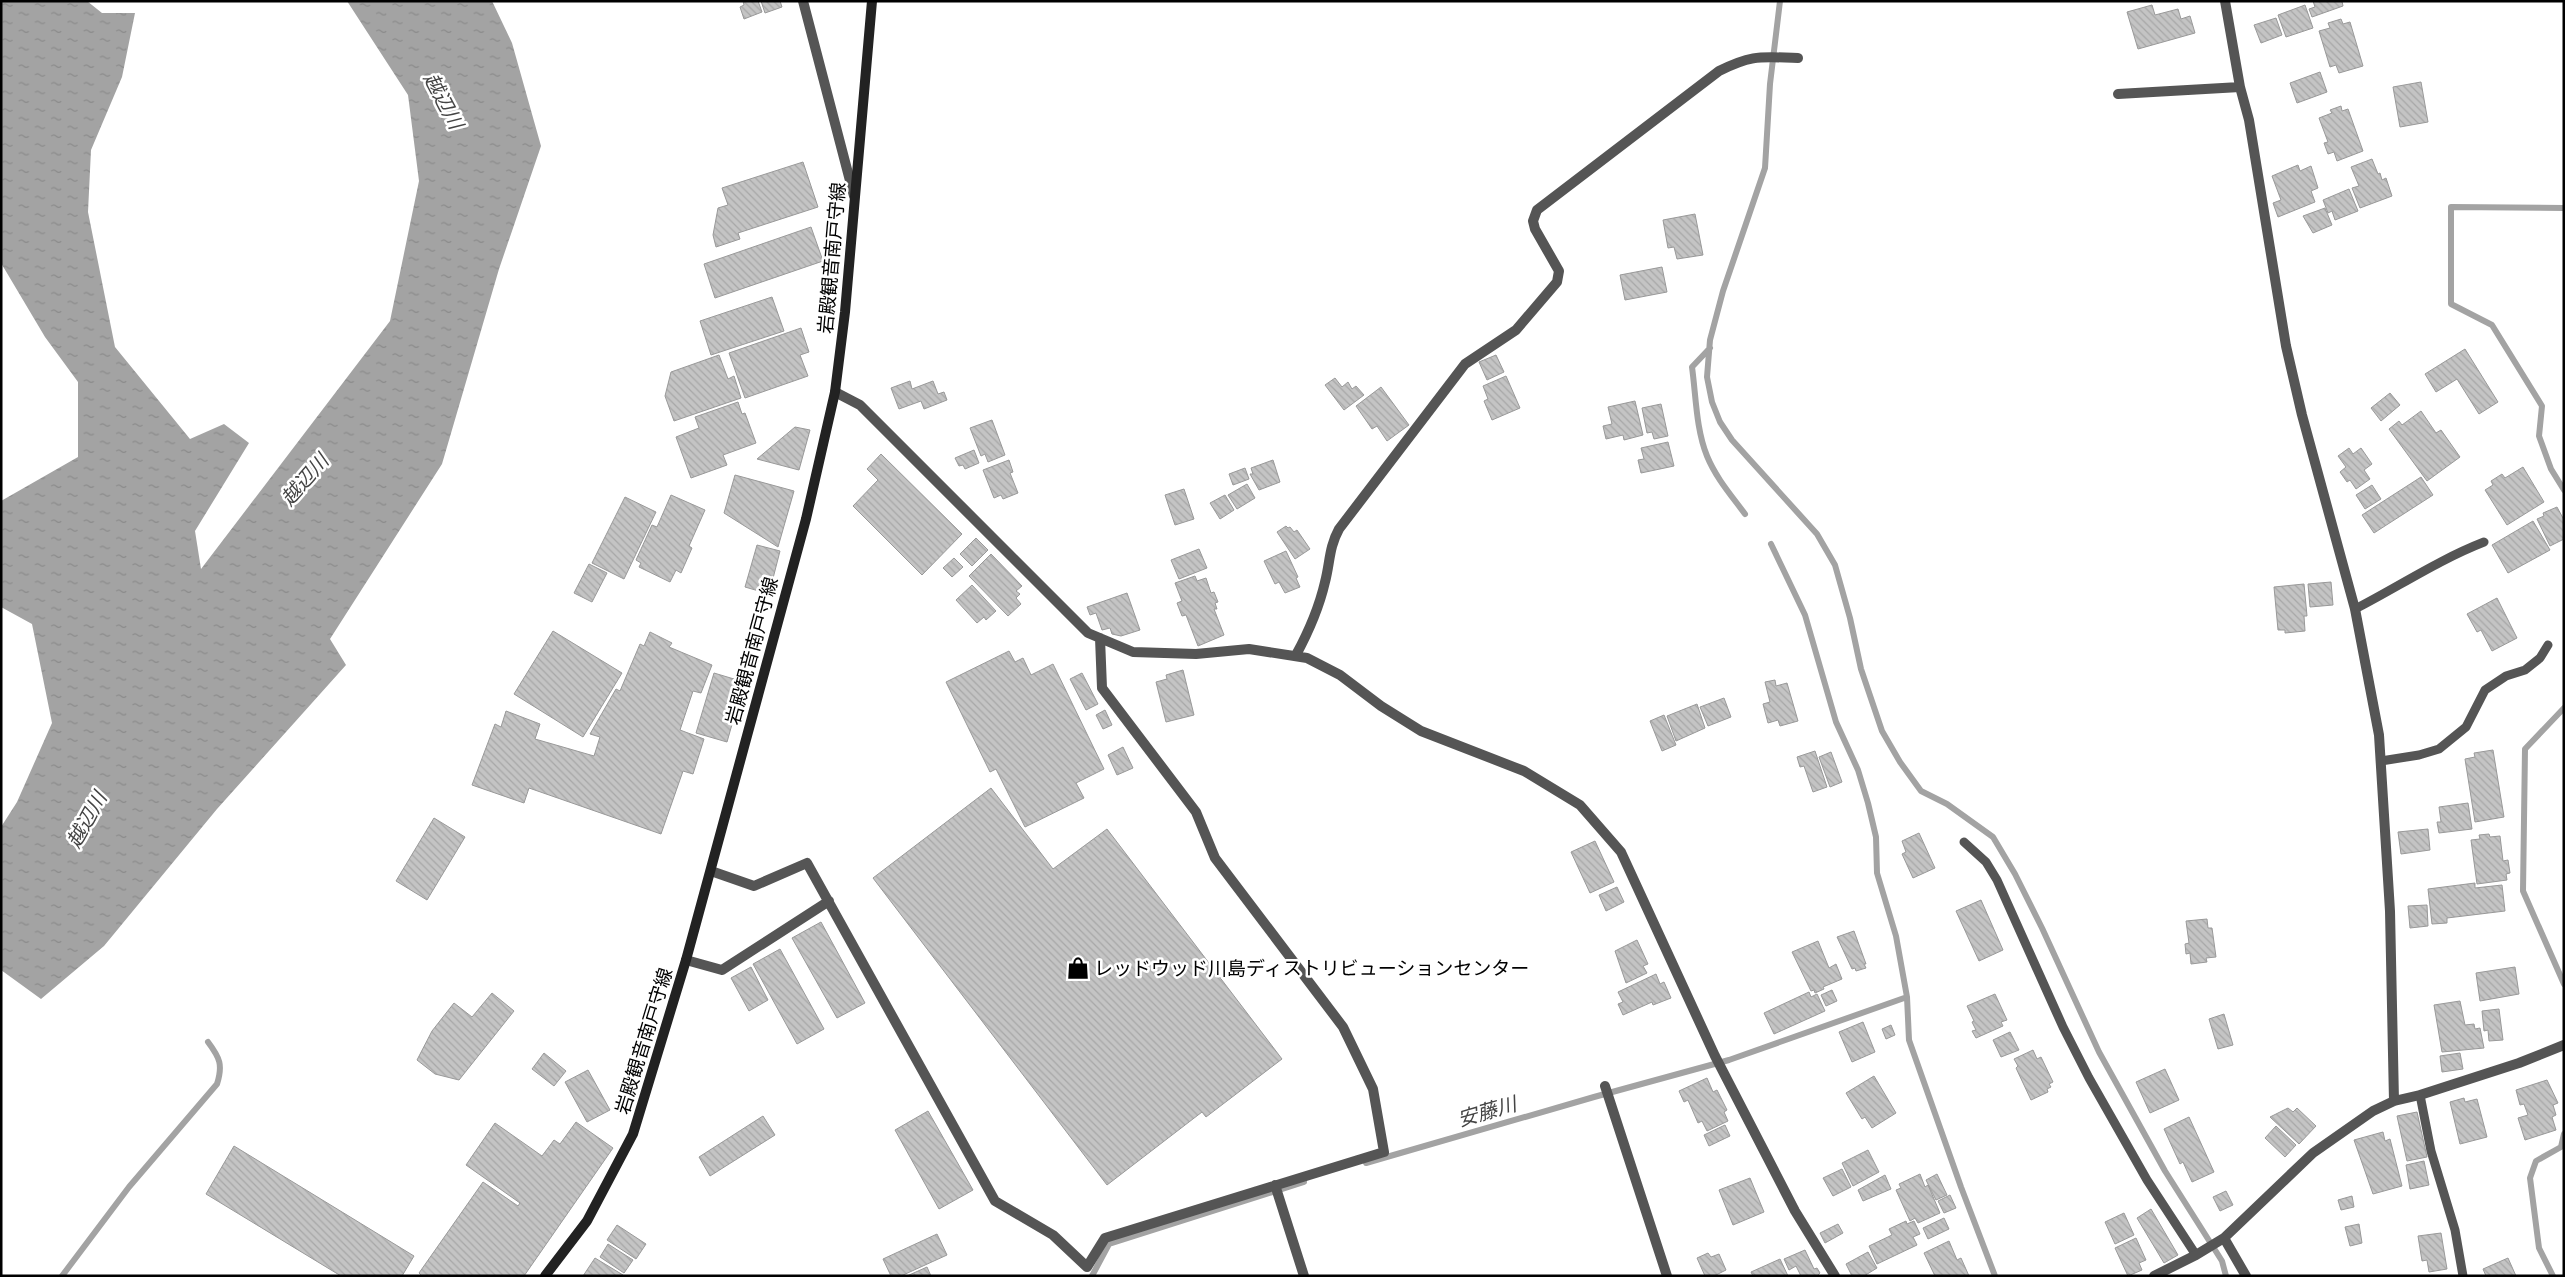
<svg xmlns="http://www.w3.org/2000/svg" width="2565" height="1277" viewBox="0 0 2565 1277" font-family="Jost,'Noto Sans JP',sans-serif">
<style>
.water{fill:url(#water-ripples)}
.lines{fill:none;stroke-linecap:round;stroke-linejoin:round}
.stream{stroke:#a3a3a3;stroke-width:6}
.building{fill:url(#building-back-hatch);stroke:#999}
.service{stroke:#555;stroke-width:9}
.minor{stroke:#555;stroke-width:10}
.secondary{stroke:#222;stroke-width:10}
.labels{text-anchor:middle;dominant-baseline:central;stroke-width:5;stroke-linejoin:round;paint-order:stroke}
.street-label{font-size:19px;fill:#000;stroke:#fff}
.poi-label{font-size:19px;fill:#000;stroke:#fff;text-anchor:start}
.water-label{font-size:20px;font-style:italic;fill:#444;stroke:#fff}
</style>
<defs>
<pattern id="water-ripples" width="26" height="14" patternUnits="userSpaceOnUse" patternTransform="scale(1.25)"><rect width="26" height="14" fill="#a3a3a3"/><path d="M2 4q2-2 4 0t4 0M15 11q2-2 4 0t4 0" fill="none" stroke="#8b8b8b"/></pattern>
<pattern id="building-back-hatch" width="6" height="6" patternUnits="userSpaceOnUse" patternTransform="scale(1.25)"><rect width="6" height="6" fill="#c4c4c4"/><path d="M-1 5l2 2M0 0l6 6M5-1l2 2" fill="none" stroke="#a7a7a7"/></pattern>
</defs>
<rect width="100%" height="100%" fill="#fff"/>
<!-- water -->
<path class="water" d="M1,1H87L102,13H135L122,77L91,150L88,212L115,347L190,439L224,424L249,443L195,531L201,569L390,321L419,181L408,95L347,1H492L512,43L541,146L499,269L442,464L330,639L346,665L217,809L104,946L41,999L1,970V827L17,802L52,723L32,624L1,607V501L78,457V382L45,337L1,263Z"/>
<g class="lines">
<!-- stream -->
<path class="stream" d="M1780,1L1770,84L1765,168L1723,291L1710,340L1707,377L1712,402L1720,422L1732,440L1817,534L1835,565L1850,618L1861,669L1882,731L1900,762L1921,791L1947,804L1993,837L2015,874L2042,928L2099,1052L2165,1171L2222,1261L2226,1276
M2564,208L2451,207V304L2492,325L2542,406L2539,436L2551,469L2564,490
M1710,348L1692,367C1696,396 1696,429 1707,456C1716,478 1731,495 1745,514
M1771,544L1805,615L1836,722L1858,770L1868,803L1876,837L1877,873L1896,936L1907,997L1909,1040L1961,1187L1995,1276
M2564,708L2525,749L2523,891L2564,984
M1366,1163L1594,1097L1729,1060L1907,997
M62,1276L129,1187L217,1084C223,1065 220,1058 208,1042
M1092,1276L1109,1244L1304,1182
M2553,1276L2539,1248L2530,1178L2536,1161L2561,1147L2564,1134"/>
</g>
<!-- building -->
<path class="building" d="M743,1H758L762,12L744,19L740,7L744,5Z
M761,1H780L782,7L765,13Z
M2313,1H2342L2343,6L2312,17L2309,9L2315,7Z
M2152,5L2155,15L2178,9L2181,19L2190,16L2195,33L2138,49L2127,12Z
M2305,5L2313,28L2286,37L2278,15Z
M2276,18L2282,35L2261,43L2254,25Z
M2341,19L2343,24L2350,22L2363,66L2339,73L2336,65L2330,67L2319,31L2330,28L2328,23Z
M2320,72L2327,92L2297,103L2290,83Z
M2421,82L2428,122L2400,127L2393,87Z
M2341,106L2342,111L2348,109L2363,151L2337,161L2334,152L2328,154L2324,143L2328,142L2319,118L2332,113L2330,110Z
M2372,159L2378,174L2380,173L2382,180L2386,178L2392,196L2360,208L2352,188L2359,186L2351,167Z
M803,162L818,207L738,233L740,239L716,247L713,235L718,208L728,205L722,188Z
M2298,165L2300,171L2311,166L2318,188L2311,191L2315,202L2278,217L2273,203L2281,200L2272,176Z
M2349,189L2358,211L2335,220L2332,211L2328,213L2323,200Z
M2325,208L2332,225L2313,233L2303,216Z
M1695,214L1703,255L1677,259L1674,247L1668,248L1663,220Z
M811,227L823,261L715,298L704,264Z
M1662,267L1667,292L1625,300L1620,275Z
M772,297L784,331L711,355L700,321Z
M801,328L809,352L800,355L808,376L745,398L729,353Z
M2465,349L2498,402L2479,414L2457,379L2436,392L2425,374Z
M719,355L728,379L734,376L741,398L674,421L665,396L671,372Z
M1496,355L1504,372L1487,380L1479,362Z
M1506,376L1520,408L1492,420L1484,401L1488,399L1483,386Z
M1335,378L1342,387L1348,382L1352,389L1356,386L1364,395L1344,410L1325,385Z
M910,381L912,389L933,381L938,394L944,392L947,400L924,409L921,401L899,409L891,388Z
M1381,387L1409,425L1387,441L1377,426L1372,429L1356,406Z
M2390,393L2400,405L2381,421L2371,408Z
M1635,401L1643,435L1624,440L1623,435L1606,439L1603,426L1612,424L1608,407Z
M738,402L742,414L745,413L756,443L723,455L727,465L691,478L676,437L699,428L695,417Z
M1661,404L1668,436L1654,439L1652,432L1647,433L1642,408Z
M2421,411L2436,433L2441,430L2460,457L2427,481L2389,429L2399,421L2402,425Z
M992,420L1005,455L988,462L985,454L981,456L970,428Z
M795,427L810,430L799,470L757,459Z
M1668,442L1674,466L1641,473L1638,460L1644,459L1641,448Z
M2349,448L2353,454L2361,448L2372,464L2364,470L2370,479L2356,489L2350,480L2347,482L2340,472L2346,467L2338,456Z
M974,450L979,463L965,469L963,465L959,466L955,458Z
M881,454L962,534L922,575L853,506L878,480L867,469Z
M1009,460L1013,472L1010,473L1018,493L1003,499L1001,495L994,498L983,470Z
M1273,460L1280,482L1259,490L1250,474H1253L1251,468Z
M2523,467L2544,502L2507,525L2485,490L2493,485L2491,481L2502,474L2505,478Z
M1245,468L1249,479L1233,485L1229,474Z
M735,475L794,491L778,547L724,513Z
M2421,477L2433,495L2374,533L2362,515Z
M1247,484L1255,498L1237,509L1228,495Z
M2372,485L2381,499L2365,509L2356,495Z
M1184,489L1194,519L1175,525L1165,495Z
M671,495L705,510L689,546L692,548L681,573L676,570L670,582L639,567L641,563L636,560L652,525L657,527Z
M1225,495L1234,510L1220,519L1210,503Z
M625,497L656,512L624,579L592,563Z
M2557,507L2564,520V539L2550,546L2537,519L2544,516L2543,513Z
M2533,521L2550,550L2508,573L2492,545Z
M1286,526L1288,528L1290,527L1294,532L1297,530L1310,549L1295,559L1277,532Z
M976,538L988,550L972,566L960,554Z
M757,545L780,551L769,594L745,587Z
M1199,549L1207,568L1179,579L1171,560Z
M1286,551L1298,577L1296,578L1300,587L1285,593L1279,582L1275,584L1264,561Z
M991,554L1022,586L1016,591L1020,594L1016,598L1021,604L1008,616L969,576Z
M954,558L963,567L952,577L943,568Z
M589,564L607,573L592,602L574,593Z
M1195,576L1197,581L1206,578L1211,593L1214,592L1218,602L1215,603L1217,609H1214L1224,635L1198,646L1186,615L1182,616L1177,603L1182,601L1175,583Z
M2331,582L2333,605L2310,607L2308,584Z
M2304,584L2307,616H2304L2305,631L2285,633V630H2278L2274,587Z
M972,585L996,611L986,620L984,617L977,623L956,600Z
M1127,593L1140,630L1121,636L1112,634L1110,628L1102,630L1096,613L1090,615L1087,607Z
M2497,598L2517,638L2492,651L2481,630L2477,632L2467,614Z
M553,631L622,673L583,737L514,694Z
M650,632L672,643L669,647L712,665L701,693L693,691L680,730L704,739L693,774L683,771L661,834L529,788L524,803L472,785L495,724L501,727L506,711L540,724L535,739L594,756L600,737L590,734L616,689L620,691L640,644L644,646Z
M1009,651L1015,662L1023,658L1031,675L1053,664L1104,769L1076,783L1084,798L1025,827L996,769L990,772L946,682Z
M1183,670L1194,715L1166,722L1156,682L1167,679L1166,675Z
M714,673L744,682L727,742L696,733Z
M1082,673L1098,704L1086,710L1070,679Z
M1775,680L1776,686L1787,683L1798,721L1780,726L1778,720L1768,723L1763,704L1770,702L1765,682Z
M1724,698L1731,717L1708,726L1700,707Z
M1697,704L1705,728L1676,741L1667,716Z
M1105,710L1112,725L1103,729L1096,715Z
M1664,715L1676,745L1662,751L1650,721Z
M1123,747L1133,768L1117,775L1108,755Z
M2493,750L2504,817L2475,822L2465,759L2475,757L2474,753Z
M1815,751L1827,787L1813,792L1804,766L1800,767L1797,757Z
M1831,752L1842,782L1830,787L1819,757Z
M991,788L1053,869L1107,829L1282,1059L1206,1117L1202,1112L1107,1185L873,878Z
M2468,803L2472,829L2439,833L2437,822H2441L2439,807Z
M434,818L465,837L427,900L396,881Z
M2428,829L2430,850L2401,854L2398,832Z
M1919,833L1935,868L1913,878L1902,854L1906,852L1902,841Z
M2489,834L2490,837L2500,836L2503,861L2508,860L2510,873L2506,874L2507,880L2477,884L2471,840L2480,839L2479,835Z
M1595,841L1614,882L1590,893L1571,852Z
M2475,883V888L2502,885L2505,911L2447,918V923L2432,924L2428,889Z
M1617,887L1624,902L1606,911L1599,895Z
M1981,900L2003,950L1979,961L1956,911Z
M2427,905L2428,926L2410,928L2408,906Z
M2207,919L2208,928H2212L2216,957L2206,958L2207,962L2191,964L2190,953L2186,954L2185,944L2189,943L2186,921Z
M821,922L865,1003L837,1018L792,938Z
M1854,931L1866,964H1864L1866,968L1856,971L1855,968L1852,969L1837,937Z
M1637,940L1648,964L1643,966L1647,973L1626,983L1615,951Z
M1818,941L1829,968L1836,964L1842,979L1823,987L1824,989L1815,993L1814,990L1811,991L1792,952Z
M780,949L824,1029L797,1044L753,964Z
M751,967L768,1000L749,1011L731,978Z
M2515,967L2519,994L2480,1001L2476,973Z
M1656,974L1660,984L1664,982L1671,998L1653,1005L1652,1002L1623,1015L1618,1004L1623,1002L1618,992Z
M1832,990L1837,1001L1826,1006L1821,995Z
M1809,992L1811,997L1817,994L1825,1011L1774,1034L1764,1013Z
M492,993L514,1011L459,1080L435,1074L417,1060L432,1031L454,1003L472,1017Z
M1995,994L2007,1020L2001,1022L2003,1026L1976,1038L1972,1031L1976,1030L1972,1022L1974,1021L1967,1006Z
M2460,1001L2465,1025L2474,1024L2475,1029L2480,1028L2484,1048L2442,1052L2434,1005Z
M2499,1009L2503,1040L2489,1041L2488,1030L2484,1031L2482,1011Z
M2224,1014L2233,1045L2218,1049L2209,1019Z
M1863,1022L1875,1052L1852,1062L1839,1032Z
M1891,1025L1895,1035L1886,1039L1882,1029Z
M2010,1032L2019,1050L2001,1057L1993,1040Z
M2033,1050L2037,1059L2041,1057L2053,1082L2049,1084L2051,1087L2047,1089L2048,1092L2031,1100L2016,1068L2018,1066L2014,1059Z
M544,1053L566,1071L554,1086L532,1069Z
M2460,1053L2463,1069L2442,1072L2440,1056Z
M2165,1069L2179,1100L2150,1113L2136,1082Z
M588,1070L610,1110L587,1122L565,1082Z
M1874,1076L1896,1113L1872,1128L1865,1117L1862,1119L1846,1093Z
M1707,1078L1713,1092L1717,1090L1727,1110L1724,1112L1728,1121L1707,1131L1702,1121L1698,1123L1688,1100L1684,1102L1679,1091Z
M2547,1080L2558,1103L2553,1105L2556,1115L2552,1117L2556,1130L2525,1140L2518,1118L2528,1115L2524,1104L2520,1105L2516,1090Z
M2464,1098L2465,1102L2477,1099L2487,1137L2460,1144L2450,1102Z
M2288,1108L2293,1112L2297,1108L2316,1126L2299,1144L2270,1117Z
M928,1111L973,1190L939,1209L895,1130Z
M2417,1112L2427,1157L2407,1161L2397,1116Z
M763,1116L775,1135L710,1176L699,1157Z
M2189,1117L2214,1172L2192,1182L2183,1162L2180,1164L2164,1129Z
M576,1122L613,1148L524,1276H422L419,1273L483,1182L518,1206L520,1203L466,1165L495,1123L542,1156L554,1140L560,1144Z
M1725,1125L1730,1136L1709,1146L1704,1135Z
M2276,1126L2296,1145L2285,1157L2265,1138Z
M2383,1132L2385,1141L2390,1139L2402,1186L2373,1194L2354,1140Z
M234,1146L414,1256L402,1276H341L206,1194Z
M1868,1150L1879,1172L1853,1186L1842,1163Z
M2424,1161L2429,1185L2410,1189L2406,1165Z
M1842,1169L1851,1187L1833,1196L1823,1178Z
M1920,1174L1925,1187L1928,1185L1940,1213L1918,1223L1915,1218L1910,1221L1896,1190L1901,1188L1899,1184Z
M1937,1174L1947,1195L1936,1200L1926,1180Z
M1885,1175L1891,1189L1863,1201L1858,1190Z
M1750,1178L1764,1212L1733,1225L1719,1190Z
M2226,1191L2233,1205L2220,1211L2213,1197Z
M1950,1195L1956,1208L1944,1213L1938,1201Z
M2352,1196L2354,1207L2341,1210L2338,1200Z
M2151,1209L2178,1255L2164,1263L2137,1218Z
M2124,1213L2134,1235L2115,1244L2105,1222Z
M1944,1218L1949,1229L1928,1239L1923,1228Z
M1906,1221L1907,1224L1914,1221L1920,1234L1913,1237L1917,1245L1877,1264L1869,1246L1892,1235L1889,1229Z
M1838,1224L1843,1233L1825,1243L1820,1233Z
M2359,1224L2362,1243L2350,1246L2345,1227Z
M617,1225L646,1244L636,1259L607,1240Z
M2441,1233L2447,1269L2429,1272L2427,1260L2422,1261L2418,1236Z
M937,1234L947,1255L901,1276H891L883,1259Z
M2136,1238L2146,1260L2139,1263L2142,1270L2128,1276L2115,1248Z
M1949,1241L1957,1260L1961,1258L1969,1276H1935L1924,1253Z
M608,1244L633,1260L624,1273L600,1257Z
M1805,1250L1814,1269L1817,1268L1820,1273L1817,1276H1801L1796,1266L1789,1270L1784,1259Z
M1868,1252L1877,1268L1864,1276H1852L1846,1264Z
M1708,1253L1711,1257L1719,1254L1726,1270L1714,1276H1705L1697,1258Z
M595,1258L623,1275V1276H583Z
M2508,1258L2516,1276H2486L2483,1269Z
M1780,1259L1788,1276H1753L1751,1272Z
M927,1267L931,1276H907Z"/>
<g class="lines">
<!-- service -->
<path class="service" d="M2355,609C2398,587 2438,560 2484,542
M2381,761L2419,755L2439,749L2466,727L2485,690L2506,676L2525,670L2540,658L2548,645
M1964,842L1986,862L1997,880L2063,1027L2089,1078L2147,1180L2196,1255
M2420,1095L2431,1151L2455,1230L2463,1276"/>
<!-- minor -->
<path class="minor" d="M803,1L854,196
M2225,1L2240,87L2249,120L2286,346L2302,415L2355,609L2379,735L2390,911L2394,1101
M2118,94L2240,87
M835,392L860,405L1088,633L1133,652L1196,654L1249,649L1307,658L1340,675L1381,706L1421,731L1524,771L1580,805L1621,852L1715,1056L1795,1211L1835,1276
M1296,655C1309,631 1319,608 1325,582C1330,563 1329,547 1339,529L1465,364L1516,330L1557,282L1559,271L1535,229L1533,221L1537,210L1719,71C1753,54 1761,57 1798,58
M711,871L754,886L807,863L995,1201L1053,1235L1087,1267L1105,1238L1384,1152L1373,1089L1343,1027L1215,858L1196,812L1102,688L1100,638
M686,960L722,970L829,901
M1605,1086L1667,1276
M1275,1185L1304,1276
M2224,1238L2246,1276
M2154,1276L2196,1255L2224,1238L2313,1153L2373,1111L2394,1101L2420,1095L2519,1063L2564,1045"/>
<!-- secondary -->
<path class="secondary" d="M545,1276L587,1221L633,1134L686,960L806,519L835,392L845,312L872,1"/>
</g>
<!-- icons -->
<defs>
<symbol id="shop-bare" viewBox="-9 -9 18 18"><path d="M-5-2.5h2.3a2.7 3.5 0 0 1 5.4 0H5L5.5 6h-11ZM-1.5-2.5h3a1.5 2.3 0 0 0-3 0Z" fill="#000" stroke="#fff" stroke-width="2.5" paint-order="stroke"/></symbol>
</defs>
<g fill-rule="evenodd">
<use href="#shop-bare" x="1062" y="952" width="32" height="32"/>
</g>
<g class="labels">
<!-- street labels -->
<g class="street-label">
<text transform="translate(832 258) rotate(-85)">岩殿観音南戸守線</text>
<text transform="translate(752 651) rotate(-75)">岩殿観音南戸守線</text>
<text transform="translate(644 1041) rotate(-73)">岩殿観音南戸守線</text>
</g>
<!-- poi labels -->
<g class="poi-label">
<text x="1094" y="968">レッドウッド川島ディストリビューションセンター</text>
</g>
<!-- water labels -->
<g class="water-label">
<text transform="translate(443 101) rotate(62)">越辺川</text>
<text transform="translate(305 480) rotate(-49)">越辺川</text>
<text transform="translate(87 820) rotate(-61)">越辺川</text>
<text transform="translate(1487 1112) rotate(-16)">安藤川</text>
</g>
</g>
<!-- border -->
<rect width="2565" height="1277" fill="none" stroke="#000000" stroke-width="5"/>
</svg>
